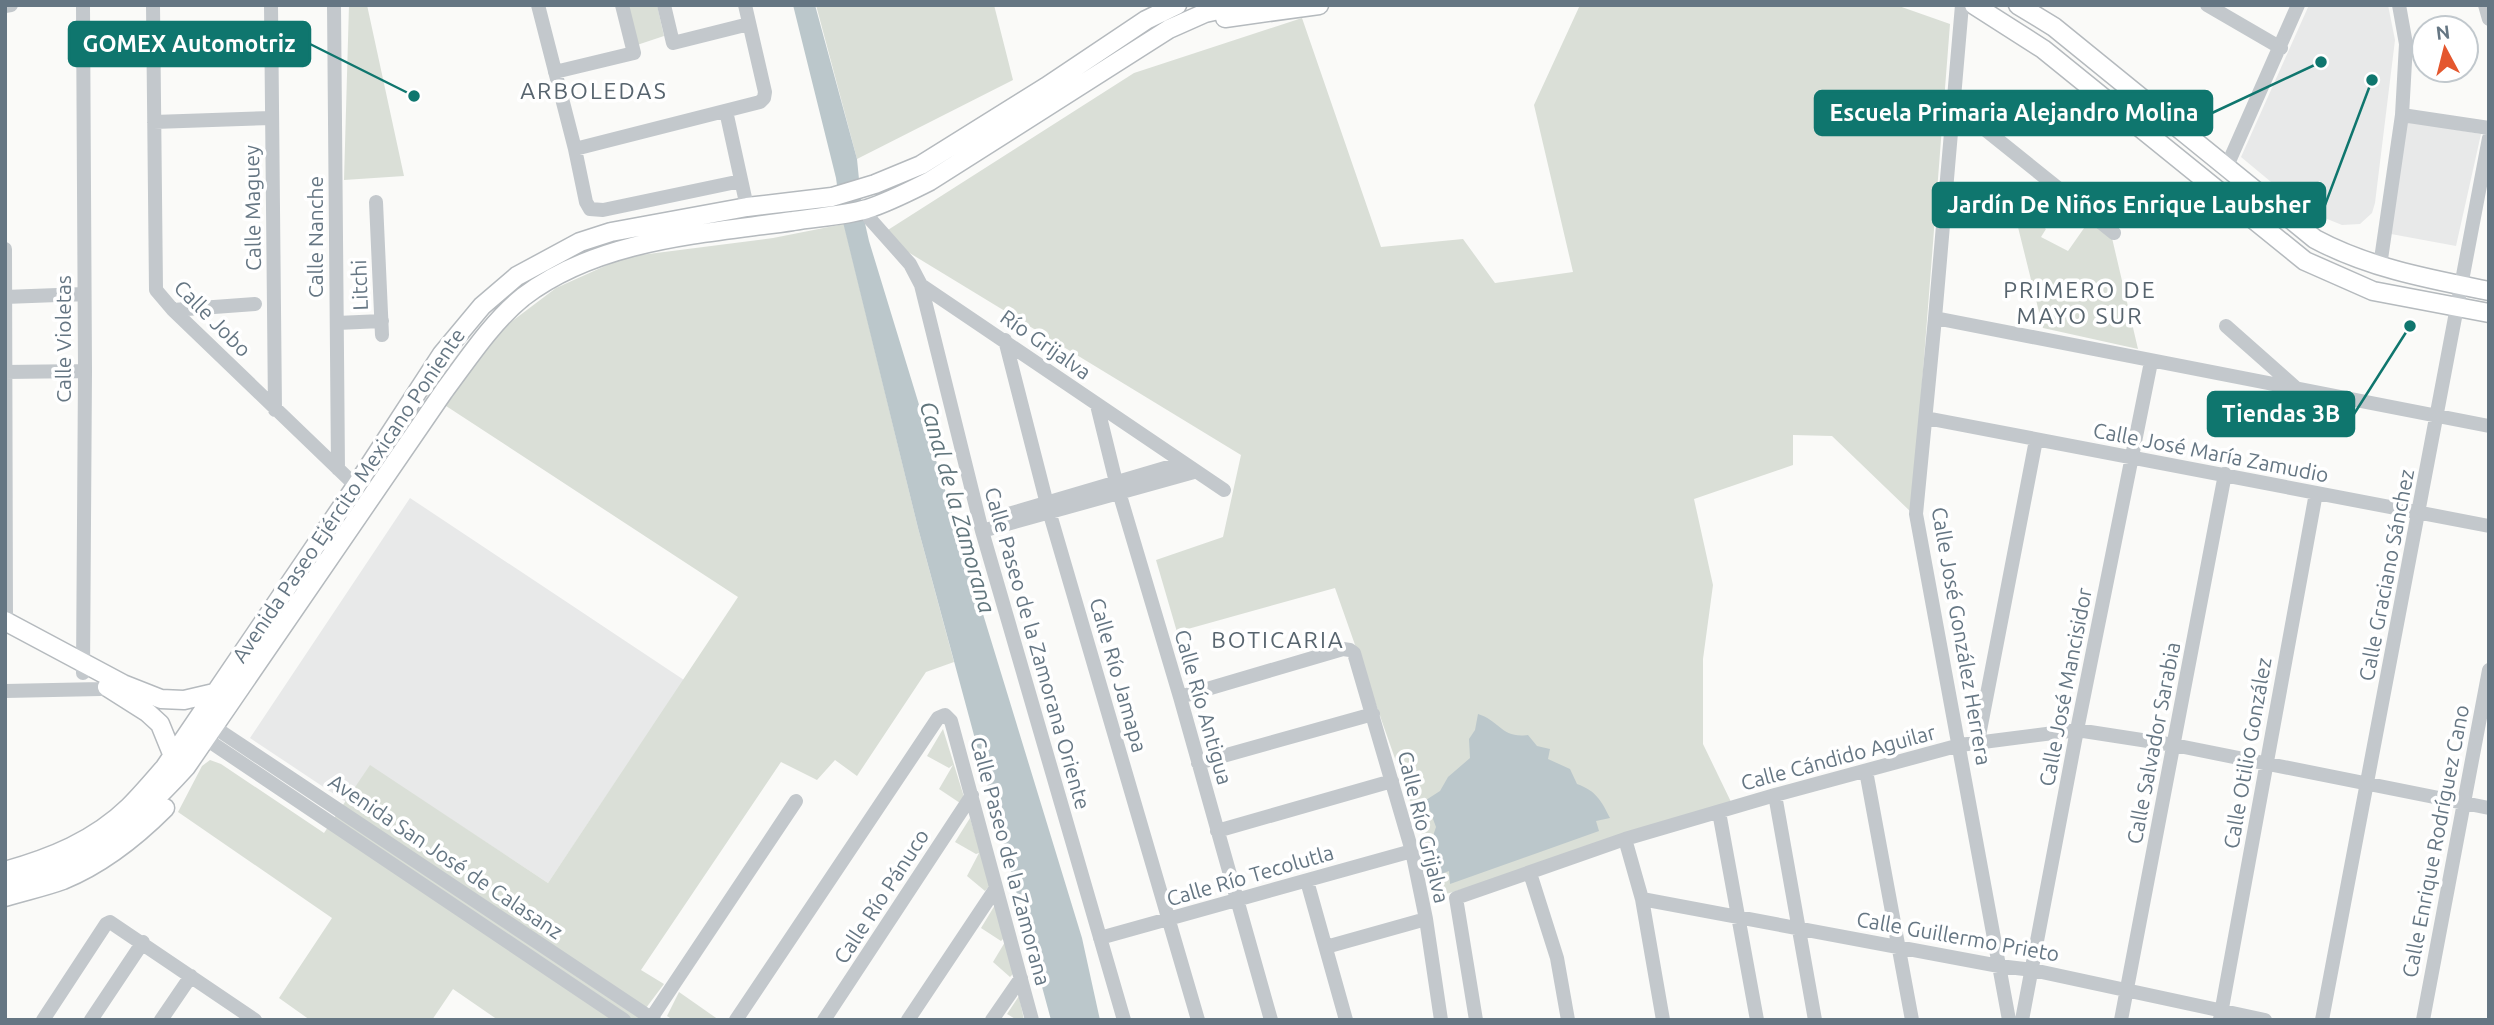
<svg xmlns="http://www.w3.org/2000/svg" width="2494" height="1025" viewBox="0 0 2494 1025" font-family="Ubuntu,sans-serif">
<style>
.built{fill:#e8e9e9}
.green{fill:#dadfd7}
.water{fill:#bbc7cb}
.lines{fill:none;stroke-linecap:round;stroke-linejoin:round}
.major-casing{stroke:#b5babe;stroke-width:21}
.minor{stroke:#c3c8cc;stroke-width:14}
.major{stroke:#fff;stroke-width:18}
.labels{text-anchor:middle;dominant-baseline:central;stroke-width:7;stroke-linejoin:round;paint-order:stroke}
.street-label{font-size:21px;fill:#657683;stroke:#fff}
.neighbourhood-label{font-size:23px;letter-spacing:2px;fill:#57646e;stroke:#fff}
.water-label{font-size:23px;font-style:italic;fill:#60757c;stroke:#fff}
.leader{fill:none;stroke:#0f766e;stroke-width:2.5}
.callout-dot{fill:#0f766e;stroke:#fff;stroke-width:2.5}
.callout{fill:#0f766e;stroke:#0f766e;stroke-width:2.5}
.callout-label{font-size:23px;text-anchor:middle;font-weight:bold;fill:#fff}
</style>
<rect width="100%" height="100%" fill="#fafaf8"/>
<!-- built -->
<path class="built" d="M2309,5H2388L2395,40L2375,203L2372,213L2360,224L2342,225L2305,210L2241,157Z
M2405,121L2481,134L2456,246L2391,234Z
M410,498L684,680L548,883L370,766L346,802L250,738Z"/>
<!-- green -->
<path class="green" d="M349,5H367L404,176L344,180Z
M628,5H657L664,36L637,45Z
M816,5H994L1013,80L857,159Z
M1580,5H1896L1950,24L1912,513L1832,436L1793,435V465L1694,499L1713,585L1703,659V744L1733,806L1443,895L1335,588L1177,632L1156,560L1223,537L1241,455L880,235L1134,73L1302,18L1381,247L1463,239L1495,283L1573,272L1534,105Z
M2012,203L2046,229L2041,237L2068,251L2089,221L2112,238L2138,349L2043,328Z
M844,224L918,528L954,662L926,672L857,776L835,760L817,780L781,762L641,970L664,984L637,1020H498L453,989L432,1020H310L279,998L332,918L178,812L202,766L210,760L221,764L324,833L370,765L548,883L738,597L443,404L503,328L556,288L625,257L773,238Z
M943,729L964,797L960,803L939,789L953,765L949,768L927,756Z
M970,818L990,885L985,891L967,876L979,853L976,854L955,842Z
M995,905L1004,938L1001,941L981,928Z
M1005,942L1014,973L1010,977L993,962Z
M679,992L719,1020H673L667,1016Z
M1019,996L1024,1020H1017L1007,1014Z"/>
<!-- water -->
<path class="water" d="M793,5H815L857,159L862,210L869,241L1082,938L1100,1020H1051L918,528L841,214L836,178Z
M1478,714C1499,720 1502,739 1528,735L1537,746L1550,749L1548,759L1570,769L1577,784C1596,791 1601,800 1610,818L1596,821L1599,831L1450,884L1449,871L1438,875L1431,842L1436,827L1426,800L1440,791L1448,777L1470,758L1469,739L1475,730Z"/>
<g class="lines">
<defs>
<path id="major" d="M1974,5L2043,49L2305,261L2373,291L2489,313
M2018,5L2054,27L2315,239C2369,268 2429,279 2489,291
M1225,18L1319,5
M5,621L123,684L161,699L184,700L214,693
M107,687L148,713L160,724L173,756
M5,871C51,858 94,841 129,807C141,795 153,781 165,767L356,486L442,354L482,306L517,276L580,242L611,232L747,207L832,197L875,184L921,165L1046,87L1146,20L1177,5
M5,884C90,859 127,832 186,767L444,391C468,359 492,322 523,297C599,239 702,234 793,221C817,217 843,216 867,209C889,202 910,191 930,181L1169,29L1205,13L1241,5
M5,897C24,891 44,887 63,880C102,864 135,838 165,808"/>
</defs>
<!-- major casing -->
<use href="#major" class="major-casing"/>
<!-- minor -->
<path class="minor" d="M153,5L156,290L173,310L356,486
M271,5L275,410
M334,5L338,469
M538,5L575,149L586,202L590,209L603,210L741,181
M664,5L673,43L749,24
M1962,5L1935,318L1916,514L2009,1020
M2207,5L2281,48
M2485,5L2489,19
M5,6L11,5
M555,72L634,53L622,5
M1953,106L1977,123L2114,233
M726,111L747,207
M2402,115L2489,128
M154,122L272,118
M575,149L760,102L764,98L765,92L745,5
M2227,166L2298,5
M376,202L382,335
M866,209L870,219L910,264L921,285L1224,490
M5,249L6,621
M2380,266L2402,115L2406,44L2399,5
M921,285L982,531L1124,1020
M5,297L84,294
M173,310L255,304
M1935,318L2489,426
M337,323L382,321
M2226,326L2296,388
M1005,340L1047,504L1198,1020
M5,372L85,371
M1097,405L1116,482L1180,697L1271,1020
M1926,418L2489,526
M1005,515L1182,463
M982,531L1194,472
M83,673L85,371L83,5
M5,691L101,689L116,687
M1180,697L1343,649L1350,650L1354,653L1412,851L1426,919L1441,1020
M214,727L654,1020
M206,739L624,1020
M1978,741L2036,440
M1198,763L1373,714
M1866,771L1912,1020
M1775,795L1815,1020
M1719,812L1757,1020
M1217,831L1392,781
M1625,839L1642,899L1663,1020
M1530,873L1557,958L1568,1020
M1307,881L1346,1020
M1642,899L1999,966L2033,970L2265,1020
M1100,938L1412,851
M1326,947L1426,919
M2220,1019L2316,493
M43,1020L106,924L110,922L255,1020
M91,1020L143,942
M161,1020L191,976
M650,1020L796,801
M736,1020L938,718L945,715L951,721L1032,1020
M824,1020L972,795
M908,1020L996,888
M992,1020L1021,978
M1476,1020L1456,898L1625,839L1775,795L1960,745L2077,730L2174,745L2489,808
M2022,1020L2077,730L2151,362
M2121,1020L2225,474
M2322,1020L2489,138
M2423,1020L2489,670"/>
<!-- major -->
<use href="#major" class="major"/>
</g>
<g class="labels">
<!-- street labels -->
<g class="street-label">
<text transform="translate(252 208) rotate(-91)">Calle Maguey</text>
<text transform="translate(315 237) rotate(-90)">Calle Nanche</text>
<text transform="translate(359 285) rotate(-92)">Litchi</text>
<text transform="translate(213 318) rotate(45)">Calle Jobo</text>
<text transform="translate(63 339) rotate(-90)">Calle Violetas</text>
<text transform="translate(1046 344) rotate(35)">Río Grijalva</text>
<text transform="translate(2211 452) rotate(11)">Calle José María Zamudio</text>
<text transform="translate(348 495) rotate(-56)">Avenida Paseo Ejército Mexicano Poniente</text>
<text transform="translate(2386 575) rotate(-79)">Calle Graciano Sánchez</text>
<text transform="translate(1962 636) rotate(80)">Calle José González Herrera</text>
<text transform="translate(1038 648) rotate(74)">Calle Paseo de la Zamorana Oriente</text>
<text transform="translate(1119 675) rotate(74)">Calle Río Jamapa</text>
<text transform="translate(2065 687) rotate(-79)">Calle José Mancisidor</text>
<text transform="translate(1204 707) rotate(74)">Calle Río Antigua</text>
<text transform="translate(2153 743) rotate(-79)">Calle Salvador Sarabia</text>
<text transform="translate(2247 753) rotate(-80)">Calle Otilio González</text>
<text transform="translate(1838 757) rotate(-15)">Calle Cándido Aguilar</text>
<text transform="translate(1424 827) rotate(76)">Calle Río Grijalva</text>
<text transform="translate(2435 841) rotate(-79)">Calle Enrique Rodríguez Cano</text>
<text transform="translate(446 856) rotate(34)">Avenida San José de Calasanz</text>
<text transform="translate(1011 861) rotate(75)">Calle Paseo de la Zamorana</text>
<text transform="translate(1250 875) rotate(-16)">Calle Río Tecolutla</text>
<text transform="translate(881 896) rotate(-57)">Calle Río Pánuco</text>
<text transform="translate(1958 936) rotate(10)">Calle Guillermo Prieto</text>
</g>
<!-- neighbourhood labels -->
<g class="neighbourhood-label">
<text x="594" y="90">ARBOLEDAS</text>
<text x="2080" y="289">PRIMERO DE<tspan x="2080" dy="26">MAYO SUR</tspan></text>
<text x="1278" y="639">BOTICARIA</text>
</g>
<!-- water labels -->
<g class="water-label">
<text transform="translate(958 507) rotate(74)">Canal de la Zamorana</text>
</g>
</g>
<!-- callouts -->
<path class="leader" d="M414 96L310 44M2321 62L2212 113M2372 80L2325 205M2410 326L2354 414"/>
<g class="callout-dot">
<circle cx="414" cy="96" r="7"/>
<circle cx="2321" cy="62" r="7"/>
<circle cx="2372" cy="80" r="7"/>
<circle cx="2410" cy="326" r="7"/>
</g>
<g class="callout">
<rect x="69" y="22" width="241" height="44" rx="7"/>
<rect x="1815" y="91" width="397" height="44" rx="7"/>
<rect x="1933" y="183" width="392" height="44" rx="7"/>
<rect x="2208" y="392" width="146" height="44" rx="7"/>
</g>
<g class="callout-label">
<text x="189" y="52">GOMEX Automotriz</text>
<text x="2014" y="121">Escuela Primaria Alejandro Molina</text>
<text x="2129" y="213">Jardín De Niños Enrique Laubsher</text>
<text x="2281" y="422">Tiendas 3B</text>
</g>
<!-- border -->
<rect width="2494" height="1025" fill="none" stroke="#657683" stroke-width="14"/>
<!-- north arrow -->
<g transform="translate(2445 49) rotate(353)"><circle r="33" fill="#ffffff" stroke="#c1c8cd" stroke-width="2"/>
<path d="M0-5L12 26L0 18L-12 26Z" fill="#e4572e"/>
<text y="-10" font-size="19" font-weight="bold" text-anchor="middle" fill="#657683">N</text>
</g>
</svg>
